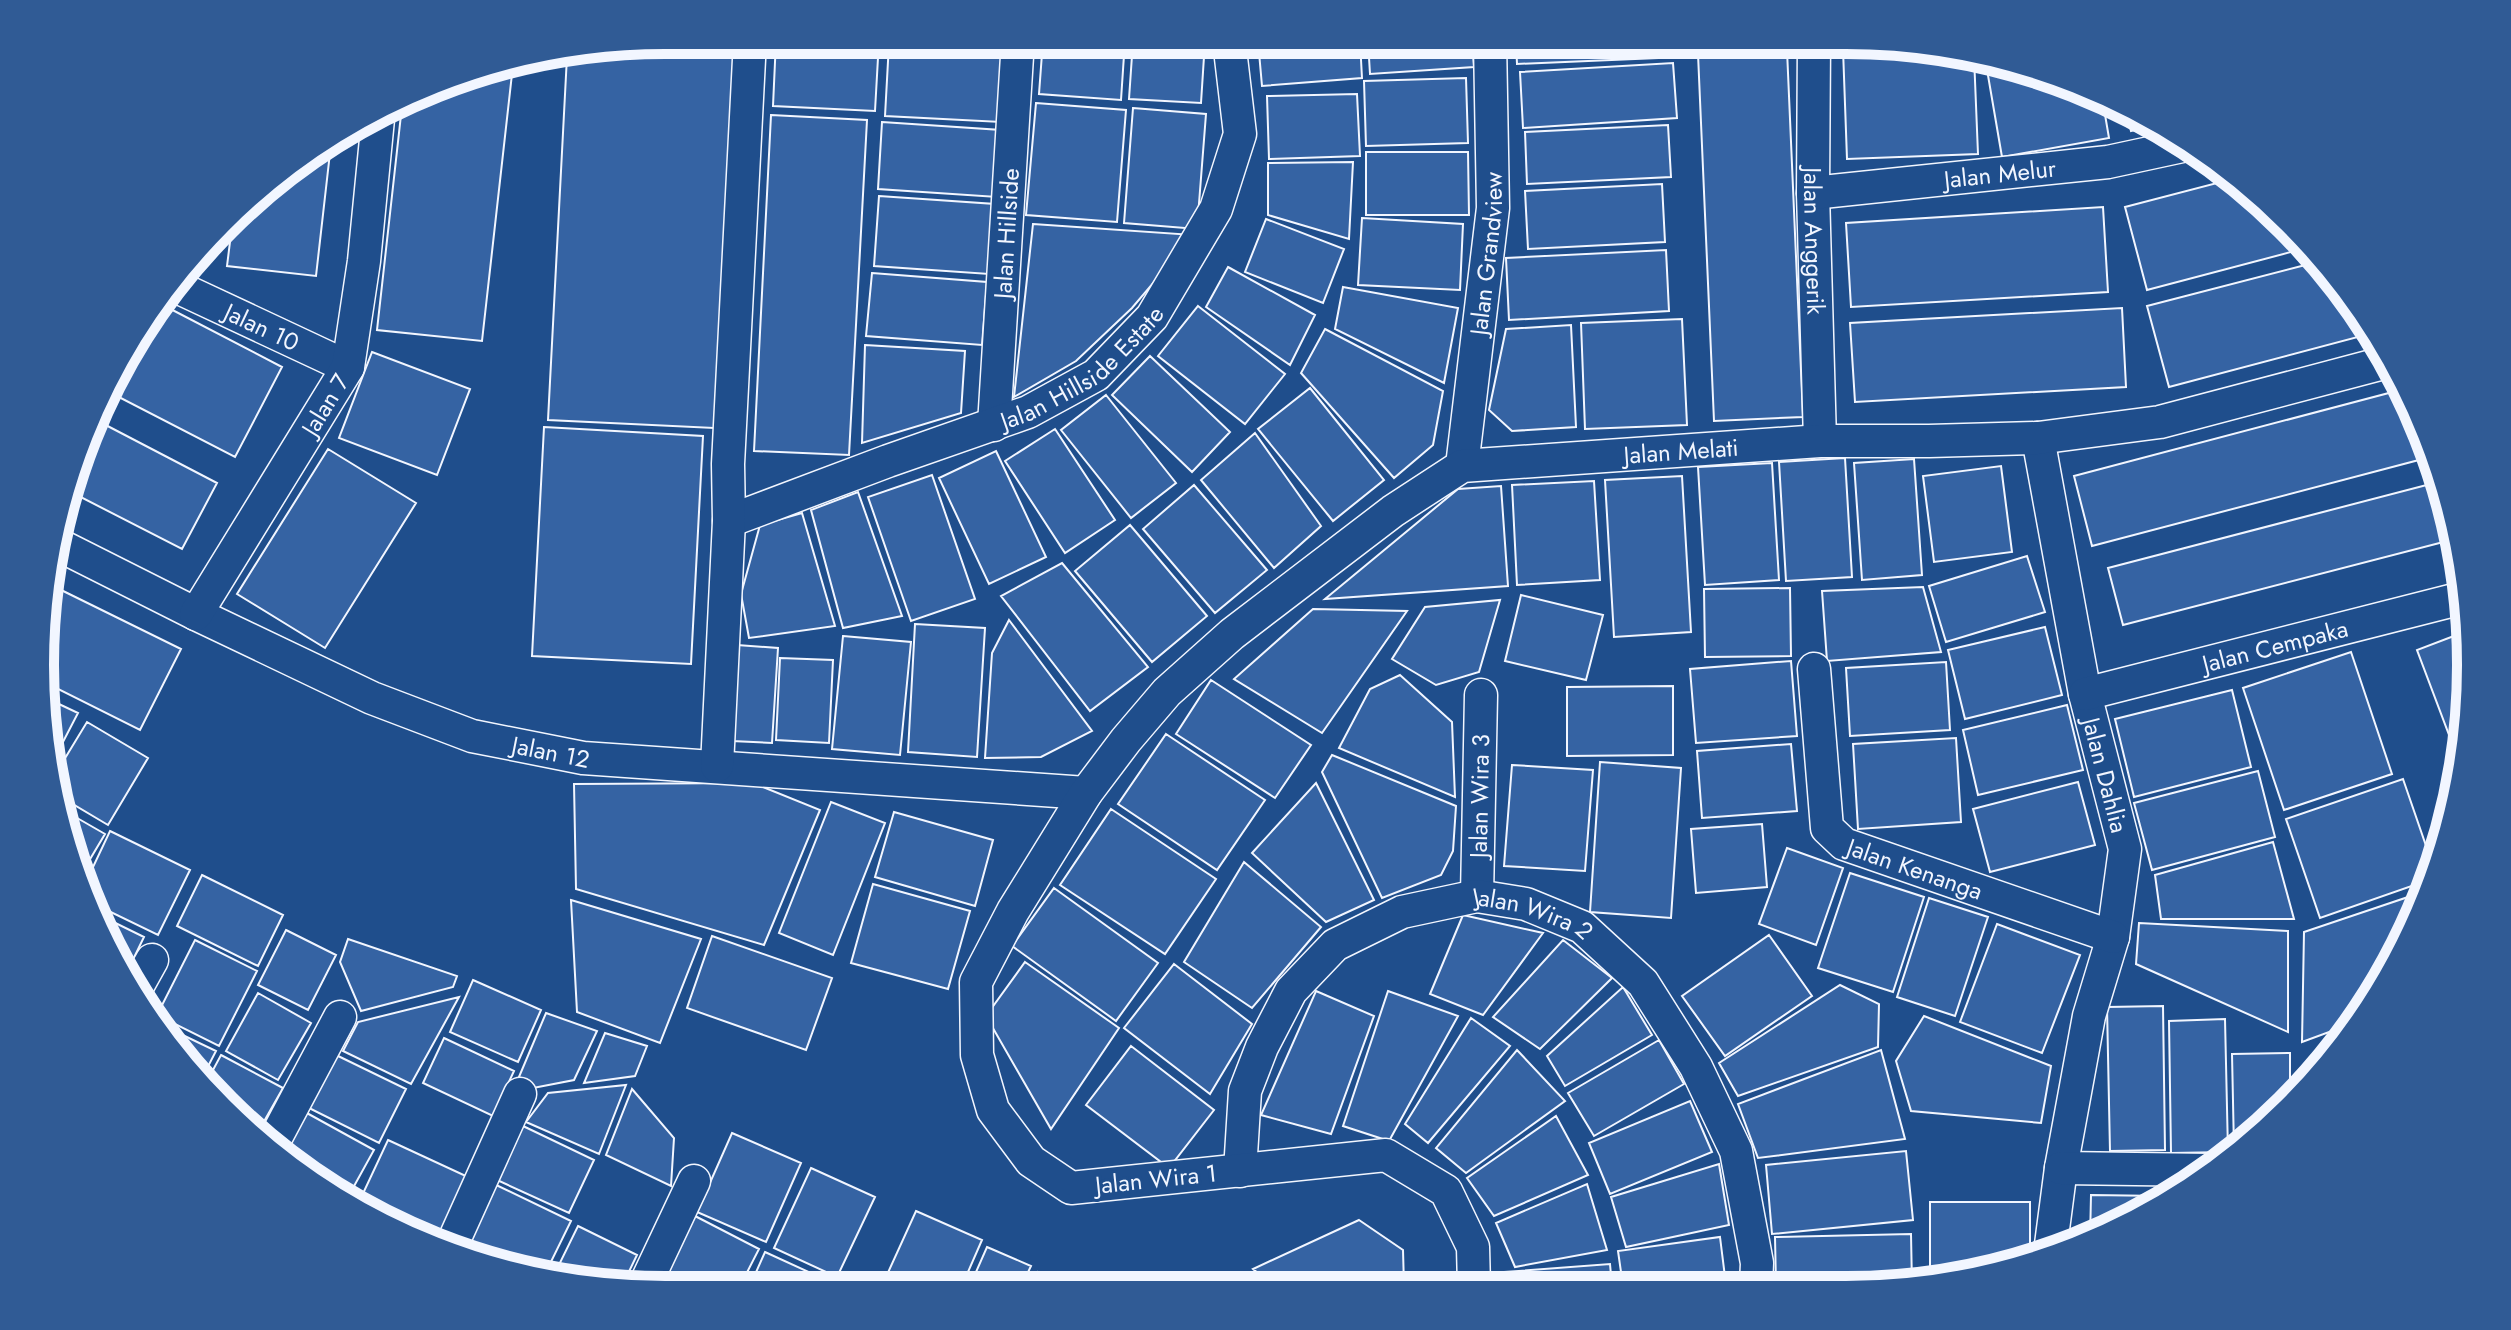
<svg xmlns="http://www.w3.org/2000/svg" width="2511" height="1330" viewBox="0 0 2511 1330" font-family="Jost,sans-serif">
<style>
.building{fill:#3563a3;stroke:#f2f6ff;stroke-width:2}
.lines{fill:none;stroke-linecap:round;stroke-linejoin:round}
.minor-casing{stroke:#f2f6ff;stroke-width:35}
.minor{stroke:#1f4e8c;stroke-width:32}
.labels{text-anchor:middle;dominant-baseline:central;stroke-width:6;stroke-linejoin:round;paint-order:stroke}
.street-label{font-size:24px;fill:#f2f6ff;stroke:#1f4e8c}
.rim{fill:none;stroke:#f2f6ff;stroke-width:10}
</style>
<rect width="100%" height="100%" fill="#1f4e8c"/>
<!-- building -->
<path class="building" d="M665,40H735L714,428L548,420L567,56Z
M776,40H879L875,111L773,106Z
M1043,40H1125L1121,100L1039,94Z
M1133,41H1205L1201,103L1129,99Z
M1258,41H1360L1362,78L1262,86Z
M1368,41H1472L1474,67L1370,74Z
M1516,41H1680L1681,57L1517,64Z
M889,43L1004,49L1001,122L885,116Z
M1918,46L1974,56L1978,154L1847,159L1843,49Z
M1787,50L1803,417L1714,421L1698,54Z
M1985,58L2008,61L2102,97L2109,138L2002,157Z
M1673,63L1677,118L1523,128L1520,72Z
M513,65L482,341L377,330L402,106L464,73Z
M1466,78L1468,143L1366,146L1364,81Z
M1357,94L1360,156L1269,159L1267,96Z
M1036,103L1126,110L1117,222L1026,215Z
M2125,106L2155,125L2131,131Z
M1133,108L1206,114L1197,229L1124,223Z
M771,115L867,120L849,455L754,451Z
M882,122L1001,130L997,197L878,189Z
M1668,125L1671,177L1527,184L1525,132Z
M331,144L316,276L227,266L232,226L284,169Z
M1366,152H1468L1469,215H1366Z
M1353,162L1349,239L1268,215V163Z
M2236,178L2310,247L2147,290L2125,207Z
M1662,184L1665,242L1528,249L1525,191Z
M879,196L995,204L989,274L874,266Z
M2103,207L2108,292L1851,307L1846,223Z
M1362,218L1463,224L1460,290L1358,285Z
M1266,219L1344,249L1323,303L1245,272Z
M1033,224L1194,235L1132,308L1076,361L1014,397Z
M1666,250L1669,311L1509,320L1506,258Z
M2321,261L2373,333L2169,387L2147,306Z
M1228,267L1315,315L1290,365L1206,307Z
M872,273L987,282L982,345L866,336Z
M1343,287L1458,308L1444,383L1335,329Z
M159,303L282,367L235,457L111,393L145,318Z
M1198,306L1285,374L1245,424L1158,356Z
M2122,308L2126,387L1855,402L1850,323Z
M1682,319L1687,425L1585,429L1581,323Z
M1571,325L1576,427L1512,431L1489,410L1506,329Z
M1325,329L1443,391L1433,445L1394,478L1301,373Z
M865,345L965,351L961,413L862,443Z
M372,352L470,389L437,475L339,438Z
M1150,356L1230,432L1192,472L1112,395Z
M1310,388L1384,480L1333,521L1258,429Z
M2404,389L2434,456L2092,546L2074,476Z
M1106,395L1176,483L1131,518L1061,430Z
M98,421L217,483L182,549L67,490Z
M544,427L703,436L691,664L532,656Z
M1055,429L1115,520L1065,553L1005,461Z
M1255,433L1321,526L1274,568L1201,480Z
M328,449L416,503L325,648L237,594Z
M996,451L1046,557L989,584L939,478Z
M1845,458L1852,577L1786,581L1779,462Z
M1914,459L1922,575L1862,580L1854,463Z
M1772,463L1779,580L1705,585L1698,467Z
M2001,466L2012,552L1934,562L1923,476Z
M932,475L975,599L911,621L868,497Z
M1682,476L1691,632L1614,637L1605,480Z
M1594,481L1600,580L1517,585L1512,485Z
M2442,481L2455,539L2123,625L2108,568Z
M1194,485L1267,570L1215,613L1143,529Z
M1501,486L1508,586L1325,599L1458,489Z
M858,492L902,616L843,628L811,510Z
M802,513L835,626L749,638L741,594L760,525Z
M1130,525L1207,616L1152,662L1075,571Z
M2027,556L2045,612L1946,642L1929,586Z
M1062,563L1148,667L1090,711L1001,596Z
M53,586L181,649L140,730L44,682Z
M1923,587L1941,652L1827,661L1822,591Z
M1790,588L1791,656L1705,657L1704,589Z
M1521,595L1603,615L1586,680L1505,661Z
M1500,600L1479,672L1436,685L1392,659L1425,607Z
M1313,609L1407,611L1322,733L1234,679Z
M1009,620L1092,731L1041,757L985,758L992,653Z
M915,624L985,628L977,757L908,752Z
M2045,627L2062,695L1965,719L1948,650Z
M2467,631L2470,706L2460,764L2417,650Z
M843,636L911,642L900,755L832,749Z
M737,645L778,648L772,743L732,741Z
M2351,652L2392,774L2284,810L2243,688Z
M780,658L833,660L829,743L776,740Z
M1791,661L1797,736L1696,743L1690,669Z
M1946,662L1950,730L1850,736L1846,668Z
M1400,675L1452,722L1455,797L1339,748L1370,689Z
M1211,680L1311,745L1275,798L1176,734Z
M1673,686V755L1567,756V687Z
M2232,690L2251,767L2134,797L2115,719Z
M42,696L78,713L51,765L41,706Z
M2067,705L2083,770L1978,795L1963,730Z
M87,722L148,758L108,825L56,794L53,778Z
M1166,734L1265,800L1217,870L1118,804Z
M1956,738L1961,822L1858,829L1853,744Z
M1791,744L1797,811L1702,818L1697,751Z
M1332,755L1456,806L1453,851L1441,875L1382,898L1322,772Z
M1600,762L1681,768L1671,918L1590,912Z
M1512,765L1593,770L1585,871L1504,866Z
M2258,771L2275,837L2152,870L2134,803Z
M2403,779L2434,869L2429,880L2320,918L2286,819Z
M2078,782L2095,845L1990,872L1973,809Z
M753,783L820,810L764,945L576,889L574,784Z
M1316,783L1374,900L1326,922L1252,853Z
M831,802L885,823L833,955L779,933Z
M58,807L105,834L80,876L61,826Z
M1111,809L1216,879L1165,954L1060,885Z
M894,812L993,840L975,906L875,877Z
M1762,824L1767,887L1696,893L1691,829Z
M110,831L190,870L158,935L90,902L84,886Z
M2273,842L2294,919H2161L2155,875Z
M1787,848L1843,868L1816,945L1759,924Z
M1244,862L1321,927L1252,1008L1184,962Z
M1850,873L1924,897L1893,992L1818,968Z
M202,875L283,915L258,966L177,926Z
M873,884L970,911L948,989L851,963Z
M1054,888L1158,963L1116,1021L1012,946Z
M2426,891L2406,942L2351,1024L2302,1042L2304,932Z
M1929,898L1988,917L1955,1016L1897,997Z
M571,900L701,939L660,1043L577,1012Z
M93,912L144,937L127,972L104,941Z
M1463,915L1543,933L1483,1015L1430,994Z
M2139,923L2288,931V1032L2136,964Z
M1997,924L2080,955L2042,1053L1960,1022Z
M286,930L336,955L308,1010L258,985Z
M1769,935L1812,996L1725,1056L1682,996Z
M712,936L832,978L806,1050L687,1008Z
M348,939L457,976L453,987L361,1011L340,962Z
M195,940L257,971L219,1046L157,1015Z
M1563,940L1612,978L1540,1049L1493,1017Z
M1025,962L1119,1028L1051,1129L986,1016Z
M1174,964L1252,1024L1210,1094L1124,1028Z
M473,980L541,1010L518,1062L450,1032Z
M1840,985L1879,1004L1878,1047L1738,1096L1719,1063Z
M1623,987L1652,1035L1565,1086L1547,1056Z
M1316,991L1374,1016L1331,1134L1261,1115Z
M1388,991L1458,1016L1389,1141L1343,1126Z
M258,993L311,1023L278,1080L226,1051Z
M459,997L411,1084L343,1051L358,1022Z
M2163,1006L2165,1150L2110,1151L2107,1007Z
M546,1013L597,1031L574,1080L528,1089L516,1084Z
M1924,1016L2051,1066L2041,1123L1911,1111L1896,1061Z
M1471,1018L1510,1046L1428,1143L1405,1124Z
M2225,1019L2228,1152L2171,1153L2169,1021Z
M166,1027L216,1051L202,1078Z
M605,1033L647,1046L635,1076L584,1083Z
M444,1038L514,1071L493,1116L423,1083Z
M1659,1040L1684,1084L1594,1136L1568,1093Z
M1131,1046L1214,1110L1169,1168L1086,1105Z
M1517,1050L1565,1101L1466,1173L1436,1148Z
M1881,1050L1905,1139L1758,1158L1738,1104Z
M2290,1053V1100L2234,1149L2232,1054Z
M334,1054L406,1089L379,1143L307,1107Z
M221,1055L283,1088L258,1132L223,1107L206,1083Z
M626,1085L599,1154L526,1122L548,1093Z
M632,1089L674,1138L671,1186L606,1155Z
M1690,1101L1712,1152L1610,1194L1589,1143Z
M305,1112L374,1150L348,1197L283,1150Z
M1556,1116L1588,1175L1494,1216L1467,1178Z
M523,1126L594,1160L569,1213L497,1180Z
M732,1133L801,1163L766,1242L697,1212Z
M388,1140L468,1177L438,1240L359,1202Z
M1906,1151L1913,1220L1772,1234L1766,1165Z
M1719,1164L1729,1225L1626,1247L1611,1197Z
M811,1168L875,1197L837,1277L774,1248Z
M492,1183L571,1221L544,1276L529,1273L463,1241Z
M1587,1184L1607,1250L1515,1267L1496,1223Z
M2091,1195L2163,1196V1201L2090,1240Z
M1930,1202H2030V1257L1930,1284Z
M916,1211L982,1240L961,1288H881Z
M695,1216L759,1249L739,1288L657,1289Z
M1359,1220L1403,1250L1404,1286L1275,1287L1253,1269Z
M578,1226L637,1255L621,1288L553,1277Z
M1911,1234L1912,1285H1776L1775,1237Z
M1720,1237L1726,1285L1623,1286L1618,1251Z
M465,1247L516,1271L504,1269L462,1253Z
M987,1247L1031,1266L1021,1287L969,1288Z
M765,1252L837,1285L836,1288H749Z
M1610,1264L1612,1286H1506L1505,1272Z
M1038,1272L1072,1287H1031Z"/>
<g class="lines">
<defs>
<g id="minor">
<path id="s1" d="M1814,41L1813,193L1820,441"/>
<path id="s2" d="M1813,193L2108,162L2187,145"/>
<path id="s3" d="M175,286L348,367"/>
<path id="s4" d="M994,425L1018,40"/>
<path id="s5" d="M2038,438L2085,694L2125,849L2113,937L2089,1016L2061,1168L2050,1252"/>
<path id="s6" d="M1462,466L1493,208L1490,41"/>
<path id="s7" d="M729,521L888,461L1028,412L1096,375L1152,317L1216,209L1240,134L1229,41"/>
<path id="s8" d="M57,544L196,614L372,698L472,736L583,758L1086,793"/>
<path id="s9" d="M196,614L348,367L364,261L378,119"/>
<path id="s10" d="M1814,669L1827,828L1844,844L2113,937"/>
<path id="s11" d="M2085,694L2466,597"/>
<path d="M717,766L729,521L728,464L750,40"/>
<path id="s12" d="M1477,896L1481,695"/>
<path d="M137,987L152,960"/>
<path d="M273,1143L340,1017"/>
<path d="M2061,1168L2210,1170"/>
<path id="s13" d="M1240,1171L1245,1091L1262,1047L1291,991L1335,945L1402,912L1477,896L1526,904L1582,927L1643,983L1696,1067L1736,1151L1757,1263L1756,1285"/>
<path d="M450,1249L520,1094"/>
<path id="s14" d="M1474,1286L1473,1247L1446,1191L1386,1155L1071,1188L1031,1161L993,1110L977,1055L976,982L1013,911L1086,793L1126,740L1167,692L1232,634L1393,511L1462,466L1820,441H1929L2038,438L2160,422L2391,361"/>
<path d="M643,1289L694,1181"/>
</g>
</defs>
<!-- minor casing -->
<use href="#minor" class="minor-casing"/>
<!-- minor -->
<use href="#minor" class="minor"/>
</g>
<g class="labels">
<!-- street labels -->
<g class="street-label">
<text stroke="none"><textPath href="#s2" startOffset="188">Jalan Melur</textPath></text>
<text stroke="none"><textPath href="#s4" startOffset="192">Jalan Hillside</textPath></text>
<text stroke="none"><textPath href="#s1" startOffset="200">Jalan Anggerik</textPath></text>
<text stroke="none"><textPath href="#s6" startOffset="214">Jalan Grandview</textPath></text>
<text stroke="none"><textPath href="#s3" startOffset="96">Jalan 10</textPath></text>
<text stroke="none"><textPath href="#s7" startOffset="388">Jalan Hillside Estate</textPath></text>
<text stroke="none"><textPath href="#s9" startOffset="246">Jalan 7</textPath></text>
<text stroke="none"><textPath href="#s14" startOffset="1670">Jalan Melati</textPath></text>
<text stroke="none"><textPath href="#s11" startOffset="196">Jalan Cempaka</textPath></text>
<text stroke="none"><textPath href="#s8" startOffset="538">Jalan 12</textPath></text>
<text stroke="none"><textPath href="#s5" startOffset="344">Jalan Dahlia</textPath></text>
<text stroke="none"><textPath href="#s12" startOffset="100">Jalan Wira 3</textPath></text>
<text stroke="none"><textPath href="#s10" startOffset="258">Jalan Kenanga</textPath></text>
<text stroke="none"><textPath href="#s13" startOffset="464">Jalan Wira 2</textPath></text>
<text transform="translate(1156 1179) rotate(-6)">Jalan Wira 1</text>
</g>
</g>
<!-- crop -->
<path d="M0 0H2511V1330H0ZM665 54H1846A611 611 0 0 1 2457 665V665A611 611 0 0 1 1846 1276H665A611 611 0 0 1 54 665V665A611 611 0 0 1 665 54Z" fill="#305b95" fill-rule="evenodd"/>
<path class="rim" d="M665 54H1846A611 611 0 0 1 2457 665V665A611 611 0 0 1 1846 1276H665A611 611 0 0 1 54 665V665A611 611 0 0 1 665 54Z"/>
</svg>
